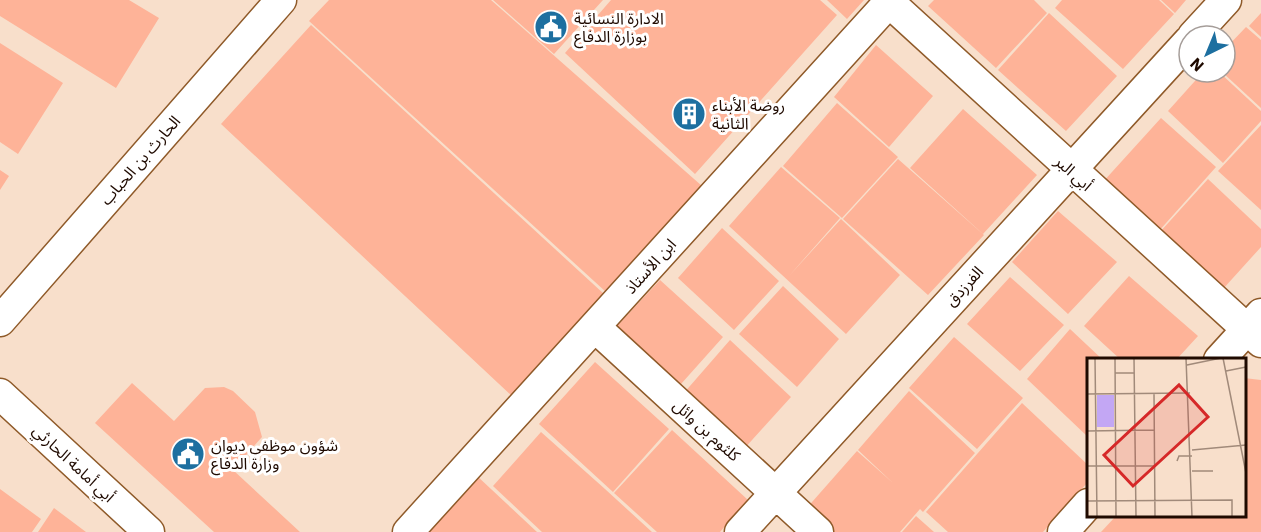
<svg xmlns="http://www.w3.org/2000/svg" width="1261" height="532" viewBox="0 0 1261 532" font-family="'IBM Plex Sans','Noto Sans Arabic',sans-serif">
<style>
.building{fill:#feb398}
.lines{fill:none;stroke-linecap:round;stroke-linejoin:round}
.street-casing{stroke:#8f5a29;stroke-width:33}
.street{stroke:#fff;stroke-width:30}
.labels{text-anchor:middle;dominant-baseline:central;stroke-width:6;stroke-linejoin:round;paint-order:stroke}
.poi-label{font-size:16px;fill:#1f0a00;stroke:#fff;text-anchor:start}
.street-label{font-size:16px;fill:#1f0a00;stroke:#fff}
.inset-road{fill:none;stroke:#a18a7a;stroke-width:1.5}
.view{fill:#d62828;fill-opacity:0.15;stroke:#d62828;stroke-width:3}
.inset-edge{fill:none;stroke:#1f0a00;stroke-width:3}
</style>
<rect width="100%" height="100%" fill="#f8dfcb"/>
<!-- building -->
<path class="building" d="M0,0H129L159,18L116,88L0,16Z
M329,0H491L702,186L606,292L309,21Z
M493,0H603L554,54Z
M611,0H820L837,15L695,174L565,53Z
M827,0H864L847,19Z
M934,0H1034L1047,13L996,68L928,6Z
M1062,0H1159L1174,14L1123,69L1055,8Z
M1161,0H1186L1175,13Z
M1049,13L1117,76L1066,131L998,70Z
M1261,13V37L1249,26Z
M311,25L604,294L512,396L221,124Z
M1246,27L1261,40V108L1222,72H1225V49Z
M0,43L63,83L18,154L0,142Z
M876,45L933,96L889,147L834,97Z
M1203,72H1219L1261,111V121L1223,163L1168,111Z
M837,103L898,157L842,218L783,166Z
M963,109L1037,175L983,234L910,168Z
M1161,118L1216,167L1158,232L1102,183Z
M1261,125V210L1218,171Z
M898,159L984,235L928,295L843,219Z
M781,167L840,218L789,276L841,219L900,275L846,334L729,226Z
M0,170L9,176L0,190Z
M1208,179L1261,229V247L1223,289L1160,232Z
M1058,211L1117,262L1068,314L1012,262Z
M722,228L779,281L734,330L678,278Z
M1129,276L1198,336L1176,360H1121L1084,326Z
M1010,277L1064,325L1020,371L967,324Z
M660,280L723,337L681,384L616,327Z
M783,286L839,339L797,387L739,334Z
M1070,329L1103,360H1088V437L1027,379Z
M954,337L1023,398L977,449L909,388Z
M730,340L791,397L743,450L683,394Z
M595,362L669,429L613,492L539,424Z
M1244,378L1261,380V532H1101L1116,516H1244Z
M132,383L174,421L205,388L224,387L233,391L255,412L262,437L233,470L300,532H214L95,423Z
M909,391L975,453L923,512L920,509L900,532H830L805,510L857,451L893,483L858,450Z
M1022,403L1088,465V482L1043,532H948L926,512Z
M672,430L748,500L720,532H657L614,493Z
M541,432L605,489L652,532H542L493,486Z
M476,475L537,532H423Z
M0,489L41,519L32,532H0Z
M54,508L86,532H38Z
M916,516L934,532H902Z"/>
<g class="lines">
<defs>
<path id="street" d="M889,2L1261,342
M1193,36L1226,0
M0,321L281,0
M595,327L818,532
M1219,360L1261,314
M0,394L149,532
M408,532L891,0
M740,532L1189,41
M1063,532L1088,504"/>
</defs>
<!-- street casing -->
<use href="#street" class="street-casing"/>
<!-- street -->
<use href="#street" class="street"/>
</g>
<!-- icons -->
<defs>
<symbol id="civic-disc" viewBox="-11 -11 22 22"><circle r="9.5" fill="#1d6fa0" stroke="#fff"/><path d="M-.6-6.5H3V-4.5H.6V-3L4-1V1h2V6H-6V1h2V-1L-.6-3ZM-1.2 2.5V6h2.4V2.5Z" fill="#fff"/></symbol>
<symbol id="building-disc" viewBox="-11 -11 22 22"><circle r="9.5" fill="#1d6fa0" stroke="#fff"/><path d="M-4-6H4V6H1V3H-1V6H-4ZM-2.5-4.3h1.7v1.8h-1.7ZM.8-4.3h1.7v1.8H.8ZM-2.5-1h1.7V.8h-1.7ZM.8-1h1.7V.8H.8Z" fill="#fff"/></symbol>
</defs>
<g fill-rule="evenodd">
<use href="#civic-disc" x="532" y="8" width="38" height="38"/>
<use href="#building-disc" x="670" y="95" width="38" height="38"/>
<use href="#civic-disc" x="169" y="435" width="38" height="38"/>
</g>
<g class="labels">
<!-- poi labels -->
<g class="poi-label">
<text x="574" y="18">الادارة النسائية<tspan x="574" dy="18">بوزارة الدفاع</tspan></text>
<text x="712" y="105">روضة الأبناء<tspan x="712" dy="18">الثانية</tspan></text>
<text x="211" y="445">شؤون موظفي ديوان<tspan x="211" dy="18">وزارة الدفاع</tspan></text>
</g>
<!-- street labels -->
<g class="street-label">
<text transform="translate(140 160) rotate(-49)">الحارث بن الحباب</text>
<text transform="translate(1074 173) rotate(42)">أبي البر</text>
<text transform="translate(650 266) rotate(-48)">ابن الأستاذ</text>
<text transform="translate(964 286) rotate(-48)">الفرزدق</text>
<text transform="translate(707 430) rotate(42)">كلثوم بن وائل</text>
<text transform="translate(74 463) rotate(43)">أبي أمامة الحارثي</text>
</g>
</g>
<!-- overview -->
<g transform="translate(1087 358)">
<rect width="159" height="159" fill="#f8dfcb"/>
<path d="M10,37H27V69H10Z" fill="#c3a7f4"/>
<path class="inset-road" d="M8,0L10,159M28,0L29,159M47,0L49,159M99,0L105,159M136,0L159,115M100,7L134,0M139,13L159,9M28,15H47M67,35L68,159M0,36L103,35M0,73L68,72M105,92L159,87M90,103L92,98H105M0,108H68M105,113H126M0,143L145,142V159"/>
<path class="view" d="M92,27L121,59L46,128L17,97Z"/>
<rect width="159" height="159" class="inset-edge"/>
</g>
<!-- north arrow -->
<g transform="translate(1207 54) rotate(223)"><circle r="28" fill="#ffffff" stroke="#a59d99" stroke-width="1.5"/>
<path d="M0-4.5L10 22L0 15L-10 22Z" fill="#1d6fa0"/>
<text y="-9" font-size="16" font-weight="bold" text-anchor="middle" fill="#1f0a00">N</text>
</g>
</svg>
